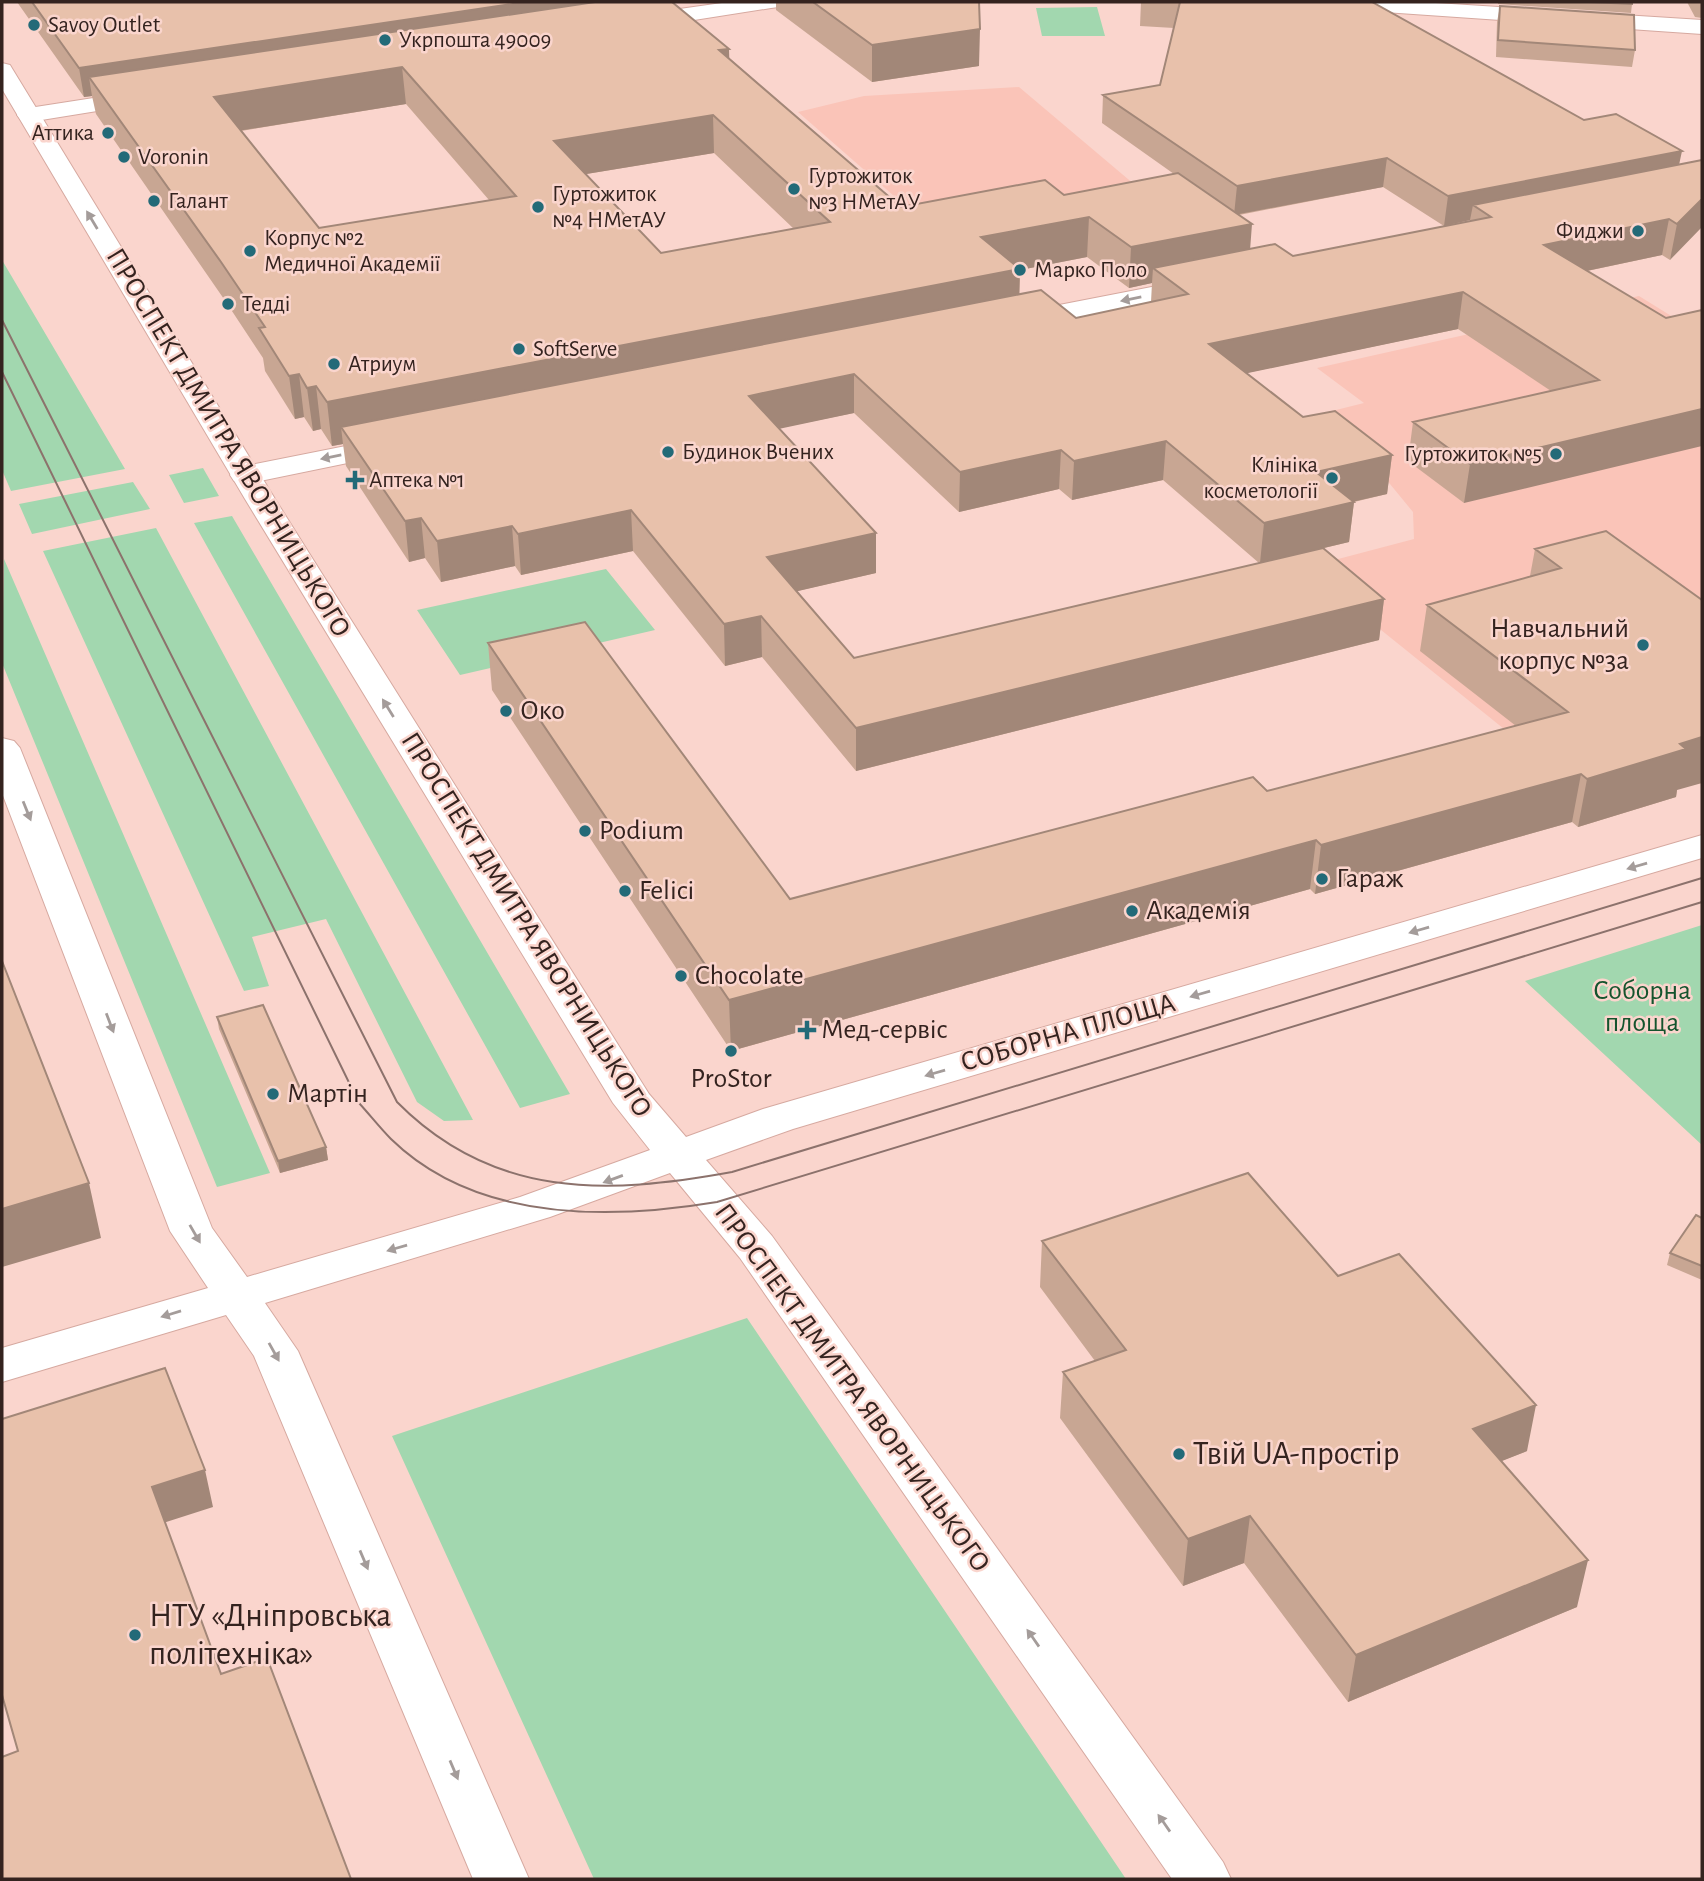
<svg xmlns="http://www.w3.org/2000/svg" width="1704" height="1881" viewBox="0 0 1704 1881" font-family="'Alegreya Sans',sans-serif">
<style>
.built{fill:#fac4b8}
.green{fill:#a2d7af}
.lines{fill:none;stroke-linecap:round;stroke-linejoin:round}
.minor-casing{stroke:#d6a9a0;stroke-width:2}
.major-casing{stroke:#d6a9a0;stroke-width:2}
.minor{fill:#fff;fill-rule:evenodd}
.major{fill:#fff;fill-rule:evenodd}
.tram{stroke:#8c726c;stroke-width:2}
.wall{fill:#c8a693;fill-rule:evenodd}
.shaded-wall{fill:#a28778}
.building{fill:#e8c1ab;stroke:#a28778;stroke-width:2;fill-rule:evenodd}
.oneway{fill:#a49c9a}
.poi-dot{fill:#236a78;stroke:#fad5cd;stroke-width:2.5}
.labels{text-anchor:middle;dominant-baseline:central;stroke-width:5;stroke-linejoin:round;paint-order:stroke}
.far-poi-label{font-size:23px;fill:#34231f;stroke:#fad5cd;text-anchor:start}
.street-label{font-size:28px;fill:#34231f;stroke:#fad5cd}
.poi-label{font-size:28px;fill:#34231f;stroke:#fad5cd;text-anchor:start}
.park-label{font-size:28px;fill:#14542d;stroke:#fad5cd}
.near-poi-label{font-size:33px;fill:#34231f;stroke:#fad5cd;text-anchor:start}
</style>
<rect width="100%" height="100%" fill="#fad5cd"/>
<!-- built -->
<path class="built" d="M1019,87L1135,185L926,224L798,112L864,96Z
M1639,296L1702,335V785L1609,716L1519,741L1304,568L1414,539L1413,512L1358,445L1316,415L1364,403L1317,368Z"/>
<!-- green -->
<path class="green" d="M1097,7L1105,36H1042L1036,8Z
M2,260L125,469L11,491L2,470Z
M203,468L219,496L184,503L169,475Z
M133,482L150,509L32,534L19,504Z
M232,516L570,1094L520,1108L194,523Z
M156,528L473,1120L444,1121L417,1102L326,919L252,937L269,986L244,991L43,551Z
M4,559L270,1173L217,1187L2,663Z
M606,569L655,630L460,675L417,610Z
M1702,925V1145L1525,981Z
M747,1318L1126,1879H594L392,1436Z"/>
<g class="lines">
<defs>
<path id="minor" d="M729,2H782L779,7L771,8L637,29L629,27L626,22L629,17L637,15Z
M1315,2H1420L1702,20V34L1326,8L1318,7Z
M145,90L153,92L157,97L153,102L29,122L21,120L17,115L21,110L29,108Z
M1203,277L1212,279L1216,285L1212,291L1018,329L1008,327L1004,321L1008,315L1018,313Z
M396,436L406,439L411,445L406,451L245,484L234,481L230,475L234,469L245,466Z"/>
<path id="major" d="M2,63L10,65L13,70L275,499L649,1094L686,1137L763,1109L1702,835V858L793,1129L706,1160L772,1236L1223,1862L1231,1879H1172L740,1258L670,1173L550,1217L265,1303L298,1351L529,1879H473L254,1356L226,1315L2,1382V1348L208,1288L170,1231L2,793V738L14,741L20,748L212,1228L247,1277L520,1197L650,1150L613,1103L245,499L2,89Z"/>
</defs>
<!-- minor casing -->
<use href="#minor" class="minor-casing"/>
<!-- major casing -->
<use href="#major" class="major-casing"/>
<!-- minor -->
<use href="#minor" class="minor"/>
<!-- major -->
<use href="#major" class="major"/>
<!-- tram -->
<path class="tram" d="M2,320L397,1102C493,1199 606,1195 732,1172L1702,878
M2,372L359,1103C370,1115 380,1128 391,1139C476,1222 609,1220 717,1202L1702,902"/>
</g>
<!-- wall -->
<path class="wall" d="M17,2H672L729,49V58L901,207L1064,195L1174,174L1102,123L1103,95L1160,85L1174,28L1140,26L1141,2H1372L1584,120L1679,165L1702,160L1670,260L1662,255L1587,271L1666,318L1464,503L1408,461L1413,422L1551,391L1458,329L1246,373L1303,417L1392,455L1387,494L1354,502L1349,542L1324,548L1384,599L1379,640L856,771L762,657L725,666L633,551L521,575L515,566L441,582L425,558L409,562L346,466L343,444L332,446L321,429L313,431L304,417L295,419L265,371L263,358L226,302L96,114L92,96L84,97ZM406,104L489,200L319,228L241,131ZM714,153L794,229L661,253L586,174ZM1383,187L1444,226L1470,220V221L1293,256L1250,249L1239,215ZM1087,257L1129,288L1152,283L1151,302L1076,318L1019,294L1020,270ZM854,413L959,512L1059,489L1072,500L1163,480L1259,563L854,658L797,591L876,573V533L779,428Z
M776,2H979V66L872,82L776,10Z
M1498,2H1632V4L1631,13L1498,4Z
M1687,2H1702V18L1695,17Z
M1500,6L1635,50L1632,67L1496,57L1497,22Z
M1606,531L1677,790L1676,797L1578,827L1572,822L1315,894L1310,889L731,1051L492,690L488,643L790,899L1267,791L1516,726L1420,651L1427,605L1530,576L1535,549Z
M217,1017L326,1147L328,1160L280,1173L219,1029Z
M1702,1218V1280L1667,1265L1670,1253Z
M1042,1241L1338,1276L1527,1451L1501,1461L1577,1607L1348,1702L1244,1563L1183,1586L1060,1418L1063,1372L1095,1361L1040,1287Z"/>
<!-- shaded-wall -->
<path class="shaded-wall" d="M526,2H644L89,77L92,96L84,97L79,68Z
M980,29L979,66L872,82V45Z
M729,49L730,85L719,50Z
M402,67L406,104L219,134L214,97Z
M713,115L714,153L556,179L554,141Z
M1682,151L1676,179L1473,205L1470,220L1444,226L1448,196Z
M1387,158L1383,187L1234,215L1237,186Z
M1702,199V227L1670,260L1677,224Z
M1089,217L1087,257L1020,270L1019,310L341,427L343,444L332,446L327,402L981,237Z
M1669,219L1662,255L1539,281L1544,245Z
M1252,224L1249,264L1153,268L1152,283L1129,288L1131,247Z
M1463,292L1458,329L1205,382L1209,344Z
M299,374L304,417L295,419L289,376Z
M854,374V413L750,435L749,396Z
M316,386L321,429L313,431L307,388Z
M1702,409V446L1464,503L1470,464Z
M1166,441L1163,480L1072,500L1074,461Z
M1061,450L1059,489L959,512L960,472Z
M1392,455L1387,494L1312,511L1316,472Z
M1354,502L1349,542L1260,563L1264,523Z
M631,510L633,551L521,575L518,534Z
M421,518L425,558L409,562L405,521Z
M512,526L515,566L441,582L437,541Z
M876,533V573L768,598L767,557Z
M1384,599L1379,640L856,771V728Z
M761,616L762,657L725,666L724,624Z
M1702,737V783L1677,790L1676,797L1578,827L1587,779L1680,744Z
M1581,774L1572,822L1315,894L1321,845Z
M1316,840L1310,889L731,1051L729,1000Z
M326,1147L328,1160L280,1173L278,1161Z
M89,1183L101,1238L2,1267V1209Z
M1536,1405L1527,1451L1464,1476L1473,1429Z
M205,1470L213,1507L160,1524L152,1487Z
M1250,1516L1244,1563L1183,1586L1188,1539Z
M1588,1560L1577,1607L1348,1702L1356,1655Z"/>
<!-- building -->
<path class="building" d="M32,2H526L79,68Z
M595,2H672L729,49L719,50L901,207L1045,180L1064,195L1178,173L1252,224L1131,247L1089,217L981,237L1020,269L327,402L316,386L307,388L299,374L289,376L259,328L265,327L221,262L89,77ZM402,67L516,196L319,228L214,97ZM713,115L830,222L661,253L554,141Z
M813,2H979L980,29L872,45Z
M1179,2H1372L1584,120L1616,114L1682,151L1448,196L1387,158L1237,186L1103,95L1160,85L1180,2Z
M1589,2H1632V4Z
M1500,6L1634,15L1635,50L1498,40Z
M1702,160V199L1677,224L1669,219L1544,245L1666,318L1702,310V409L1470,464L1413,422L1599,380L1463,292L1209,344L1303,417L1335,411L1392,455L1316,472L1354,502L1264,523L1166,441L1074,461L1061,450L960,472L854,374L749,396L876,533L767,557L854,658L1323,548L1384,599L856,728L761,616L724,624L631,510L518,534L512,526L437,541L421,518L405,521L341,427L1041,290L1076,318L1188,294L1153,268L1275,244L1293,256L1364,242L1491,217L1473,205Z
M1606,531L1702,600V737L1680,744L1686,749L1587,779L1581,774L1321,845L1316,840L729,1000L488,643L585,622L790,899L1253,777L1267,791L1568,712L1427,605L1561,568L1535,549Z
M2,961L89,1183L2,1209Z
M263,1005L326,1147L278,1161L217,1017Z
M1248,1173L1338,1276L1399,1254L1536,1405L1473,1429L1588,1560L1356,1655L1250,1516L1188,1539L1063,1372L1126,1350L1042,1241Z
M1696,1215L1702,1218V1266L1670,1253Z
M165,1368L205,1470L152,1487L221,1674L267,1658L351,1879H2V1757L18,1751L2,1695V1419Z"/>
<!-- one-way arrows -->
<defs><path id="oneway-solid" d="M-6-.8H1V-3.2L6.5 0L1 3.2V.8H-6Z" transform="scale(1.75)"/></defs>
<g class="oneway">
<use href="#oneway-solid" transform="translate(92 220) rotate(-121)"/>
<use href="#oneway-solid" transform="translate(1131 299) rotate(169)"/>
<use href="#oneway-solid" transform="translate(331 457) rotate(169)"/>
<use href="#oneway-solid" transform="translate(388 708) rotate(-122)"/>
<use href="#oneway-solid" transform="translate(27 811) rotate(68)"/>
<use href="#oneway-solid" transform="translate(1637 866) rotate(164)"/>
<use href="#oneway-solid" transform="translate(1419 930) rotate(164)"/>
<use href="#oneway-solid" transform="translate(1200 994) rotate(164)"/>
<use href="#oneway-solid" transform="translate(110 1023) rotate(69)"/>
<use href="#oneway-solid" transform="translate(935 1073) rotate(164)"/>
<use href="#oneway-solid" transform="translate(613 1179) rotate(160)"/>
<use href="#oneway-solid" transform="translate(195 1234) rotate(60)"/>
<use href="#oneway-solid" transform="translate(397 1248) rotate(164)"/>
<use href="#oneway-solid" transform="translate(171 1314) rotate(163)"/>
<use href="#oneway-solid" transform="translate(274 1352) rotate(61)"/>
<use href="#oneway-solid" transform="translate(364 1560) rotate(67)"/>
<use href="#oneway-solid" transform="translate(1033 1638) rotate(-125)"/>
<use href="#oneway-solid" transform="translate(454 1770) rotate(67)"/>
<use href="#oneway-solid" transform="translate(1164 1823) rotate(-125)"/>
</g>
<!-- markers -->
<g class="poi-dot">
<circle cx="34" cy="25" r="7"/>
<circle cx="385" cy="40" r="7"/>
<circle cx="108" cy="133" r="7"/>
<circle cx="124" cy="157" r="7"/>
<circle cx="794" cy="189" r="7"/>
<circle cx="154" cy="201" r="7"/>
<circle cx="538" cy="207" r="7"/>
<circle cx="1638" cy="231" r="7"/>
<circle cx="250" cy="251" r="7"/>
<circle cx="1020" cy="270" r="7"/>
<circle cx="228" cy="304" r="7"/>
<circle cx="519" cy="349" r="7"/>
<circle cx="334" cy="364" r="7"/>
<circle cx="668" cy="452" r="7"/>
<circle cx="1556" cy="454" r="7"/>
<circle cx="1332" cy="478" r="7"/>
<path d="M351.5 469.5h7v7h7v7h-7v7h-7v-7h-7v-7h7z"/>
<circle cx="1643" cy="645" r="7"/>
<circle cx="506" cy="711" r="7"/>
<circle cx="585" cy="831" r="7"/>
<circle cx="1322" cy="879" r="7"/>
<circle cx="625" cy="891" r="7"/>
<circle cx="1132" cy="911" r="7"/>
<circle cx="681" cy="976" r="7"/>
<path d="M803.5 1019.5h7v7h7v7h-7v7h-7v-7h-7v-7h7z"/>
<circle cx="731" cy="1051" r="7"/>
<circle cx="273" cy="1094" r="7"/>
<circle cx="1179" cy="1454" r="7"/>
<circle cx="135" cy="1635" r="7"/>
</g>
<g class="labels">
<!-- far-poi labels -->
<g class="far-poi-label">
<text x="48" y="25">Savoy Outlet</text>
<text x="399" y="40">Укрпошта 49009</text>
<text x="94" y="133" text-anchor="end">Аттика</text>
<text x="138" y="157">Voronin</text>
<text x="808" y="176">Гуртожиток<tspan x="808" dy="26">№3 НМетАУ</tspan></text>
<text x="552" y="194">Гуртожиток<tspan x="552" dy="26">№4 НМетАУ</tspan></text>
<text x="168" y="201">Галант</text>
<text x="1624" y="231" text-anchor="end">Фиджи</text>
<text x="264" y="238">Корпус №2<tspan x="264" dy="26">Медичної Академії</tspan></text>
<text x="1034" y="270">Марко Поло</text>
<text x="242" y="304">Тедді</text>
<text x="533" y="349">SoftServe</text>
<text x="348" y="364">Атриум</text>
<text x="682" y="452">Будинок Вчених</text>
<text x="1542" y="454" text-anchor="end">Гуртожиток №5</text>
<text x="1318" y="465" text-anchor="end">Клініка<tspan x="1318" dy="26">косметології</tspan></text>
<text x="369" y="480">Аптека №1</text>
</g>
<!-- street labels -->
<g class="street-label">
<text transform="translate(228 443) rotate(59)">ПРОСПЕКТ ДМИТРА ЯВОРНИЦЬКОГО</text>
<text transform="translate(526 925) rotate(58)">ПРОСПЕКТ ДМИТРА ЯВОРНИЦЬКОГО</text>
<text transform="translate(1068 1033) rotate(-16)">СОБОРНА ПЛОЩА</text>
<text transform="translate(852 1388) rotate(54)">ПРОСПЕКТ ДМИТРА ЯВОРНИЦЬКОГО</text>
</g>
<!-- poi labels -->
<g class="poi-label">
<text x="1629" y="629" text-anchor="end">Навчальний<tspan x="1629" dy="32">корпус №3а</tspan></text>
<text x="520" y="711">Око</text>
<text x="599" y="831">Podium</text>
<text x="1336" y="879">Гараж</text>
<text x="639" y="891">Felici</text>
<text x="1146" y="911">Академія</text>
<text x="695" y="976">Chocolate</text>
<text x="821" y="1030">Мед-сервіс</text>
<text x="731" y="1079" text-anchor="middle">ProStor</text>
<text x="287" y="1094">Мартін</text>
</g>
<!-- park labels -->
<g class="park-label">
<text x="1642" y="991">Соборна<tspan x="1642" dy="32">площа</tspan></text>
</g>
<!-- near-poi labels -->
<g class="near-poi-label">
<text x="1193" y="1454">Твій UA-простір</text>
<text x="149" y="1616">НТУ «Дніпровська<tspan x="149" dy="38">політехніка»</tspan></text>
</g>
</g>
<!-- border -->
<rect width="1704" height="1881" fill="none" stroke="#34231f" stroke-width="7"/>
</svg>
